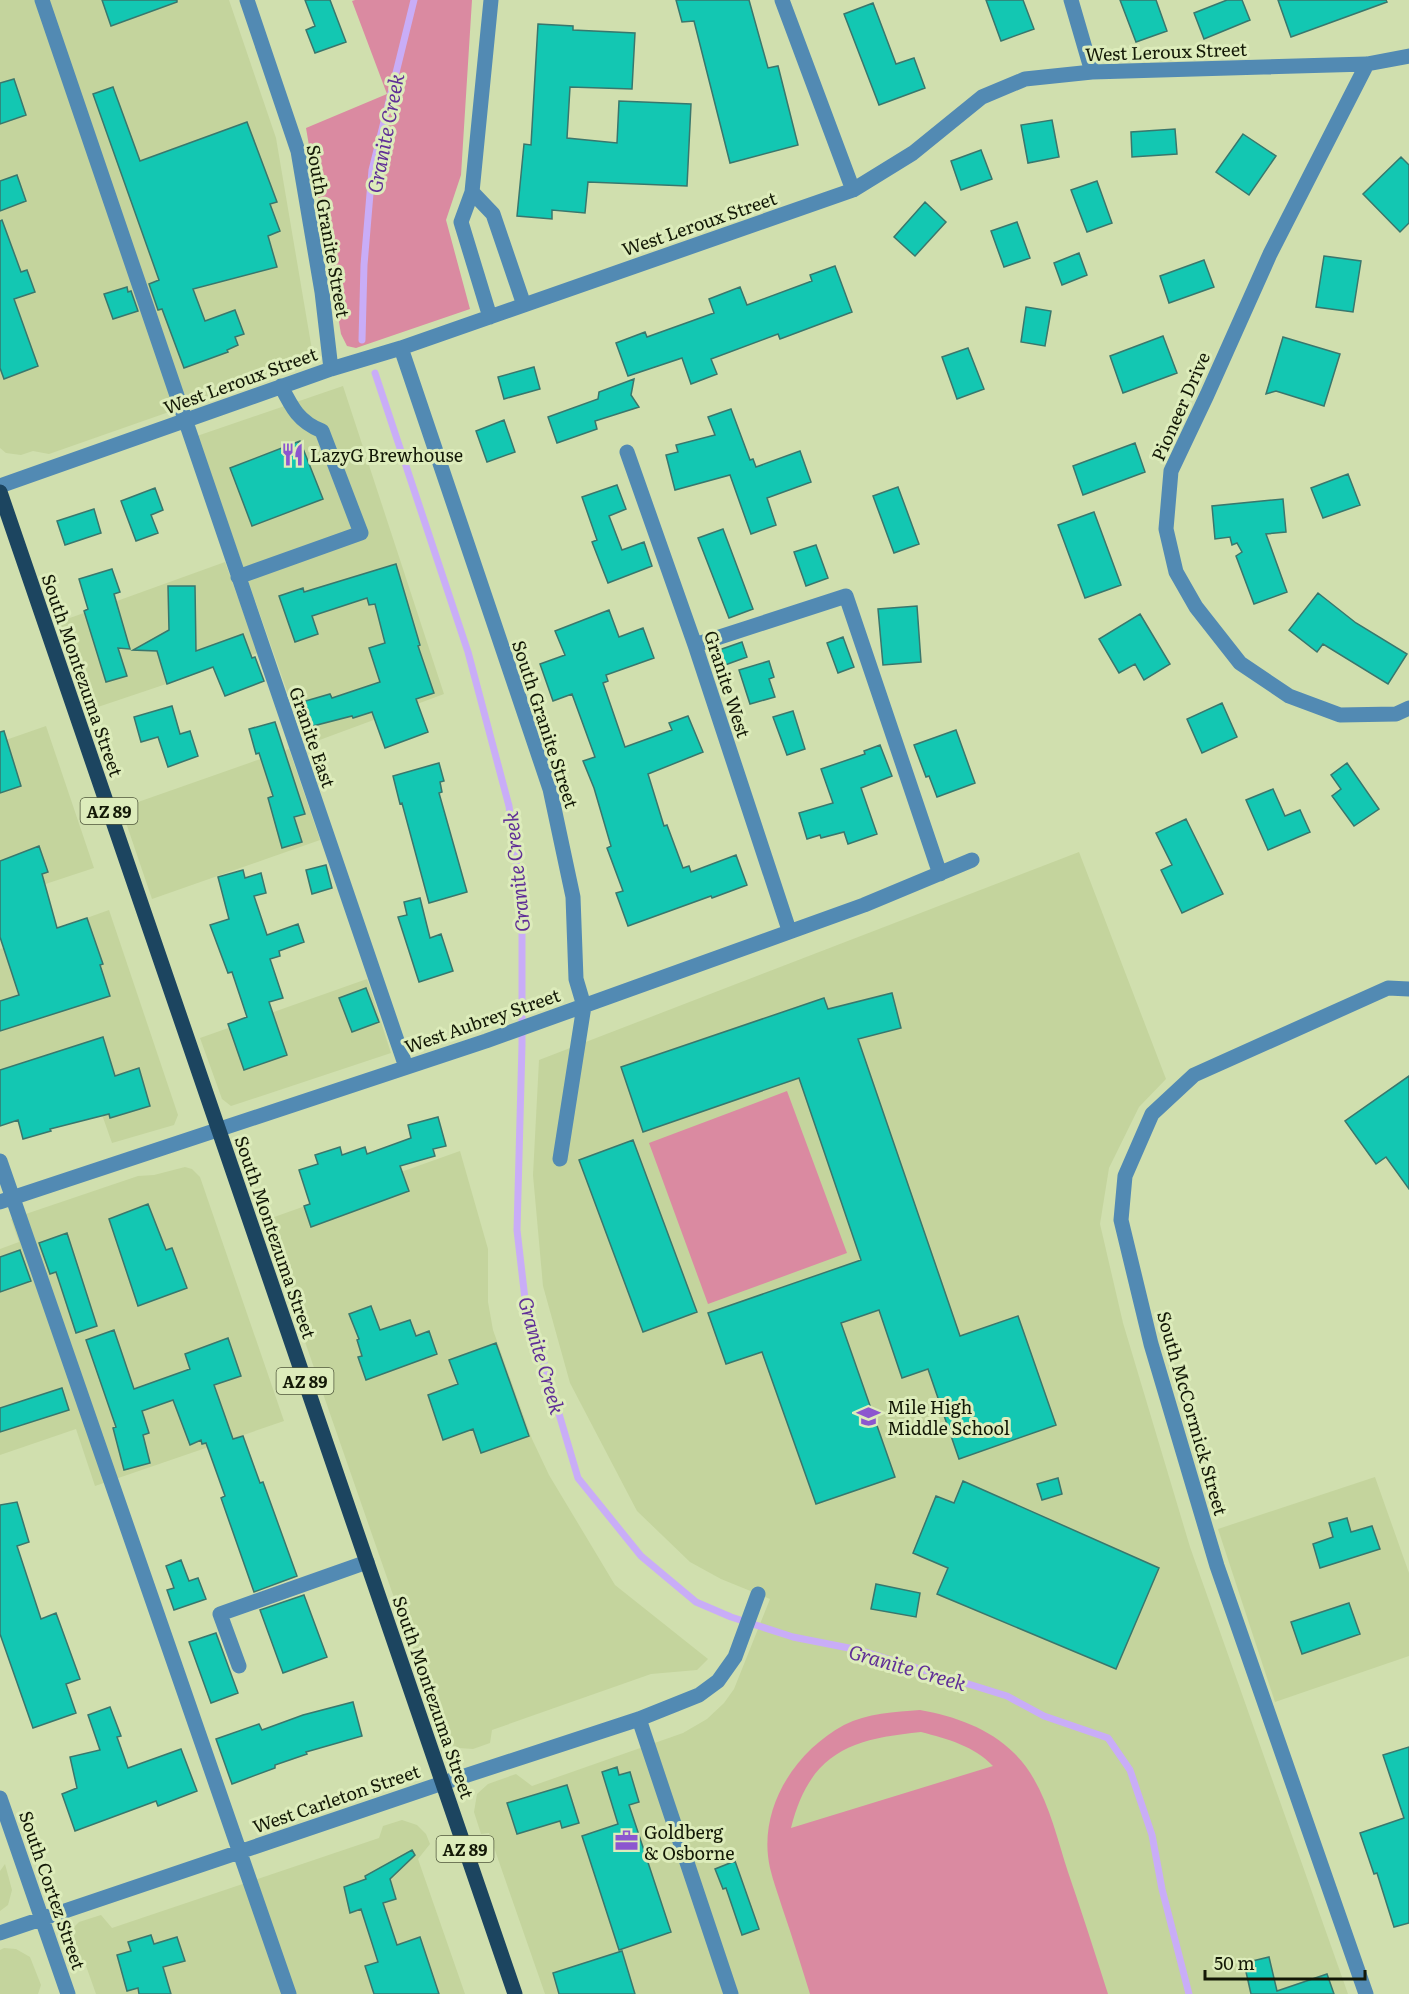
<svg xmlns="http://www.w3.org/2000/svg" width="1409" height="1994" viewBox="0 0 1409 1994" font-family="Literata,serif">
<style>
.built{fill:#c4d49d}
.green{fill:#da8aa1;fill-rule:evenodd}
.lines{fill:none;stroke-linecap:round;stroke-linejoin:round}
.stream{stroke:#c9adf7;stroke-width:7}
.building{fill:#13c7b2;stroke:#39776d;stroke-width:1.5}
.minor{stroke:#528ab3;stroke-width:15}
.major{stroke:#1c4560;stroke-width:15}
.labels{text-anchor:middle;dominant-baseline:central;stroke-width:6;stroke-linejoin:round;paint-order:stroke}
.shield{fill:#ddecbb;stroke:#50583c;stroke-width:1.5}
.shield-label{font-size:16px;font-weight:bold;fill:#131806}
.street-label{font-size:18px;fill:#131806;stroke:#ddecbb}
.poi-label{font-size:18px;fill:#131806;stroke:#ddecbb;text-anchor:start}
.water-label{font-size:20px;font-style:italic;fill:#602f97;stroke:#ddecbb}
</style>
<rect width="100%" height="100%" fill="#d0dfae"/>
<!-- built -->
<path class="built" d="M0,0H229L276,138L312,350L309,358L303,365L49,454L33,451L21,455L6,453L0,448Z
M343,386L444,694L306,745L197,436Z
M225,562L258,653L86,711L56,623Z
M46,726L94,868L0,899V742Z
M289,749L320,840L152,899L121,808Z
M1079,852L1166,1079L1139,1107L1109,1168L1100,1224L1123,1323L1190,1547L1348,1994H545L489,1833L481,1834L474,1812L477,1794L488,1784L516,1774L532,1786L683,1733L707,1719L724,1703L734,1689L770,1599L721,1579L690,1562L637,1511L570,1383L543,1286L533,1175L539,1060Z
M109,910L178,1115L174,1125L112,1143L88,1075L0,1104V949Z
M367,979L391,1053L231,1106L222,1099L200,1038Z
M460,1151L488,1249V1302L493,1330L532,1439L549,1475L615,1585L708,1659L697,1670L651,1674L492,1730L490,1743L473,1749L459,1748L446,1743L436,1731L432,1720L436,1709L392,1592L263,1221Z
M185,1167L192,1169L200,1177L284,1421L95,1486L76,1429L0,1455V1249L19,1242L11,1219L138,1176L154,1175Z
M1375,1477L1409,1573V1656L1275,1702L1218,1529Z
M402,1820L417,1825L426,1834L430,1844L418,1859L465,1994H96L85,1963L80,1962L76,1970H73L66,1954L65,1942L70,1931L79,1922L101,1915L112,1928L379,1838L383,1826Z
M5,1864L12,1890L8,1905L0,1911V1871Z
M4,1948L16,1949L30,1957L41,1985L38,1994H0V1950Z"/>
<!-- green -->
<path class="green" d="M355,0H472L461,175L446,220L470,309L356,348L347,346L341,334L306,128L387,94L352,1Z
M787,1091L847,1253L708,1304L649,1143Z
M920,1710C954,1716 989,1728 1014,1753C1045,1783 1055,1832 1068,1872C1082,1913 1095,1953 1108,1994H810C801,1965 792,1936 782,1907C778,1894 773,1881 770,1868C757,1810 794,1752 844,1725C867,1713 895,1712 920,1710ZM921,1732C948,1739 974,1746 993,1766L791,1828C810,1752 851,1739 921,1732Z"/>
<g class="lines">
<!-- stream -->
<path class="stream" d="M362,340L364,265L372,170L414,0
M375,373L468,652L509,806L522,906V1045L517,1230L525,1299L578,1478L641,1556L696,1602L731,1617L793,1637L859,1650L1007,1696L1044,1716L1108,1738L1130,1770L1152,1835L1162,1889L1189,1994"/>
</g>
<!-- building -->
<path class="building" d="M102,0H177V2L111,26Z
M305,0H330L346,42L315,53L306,30L315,26Z
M676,0H749L768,68L778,66L798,145L730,163L694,21L682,22Z
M986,0H1023L1034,29L1001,41Z
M1120,0H1156L1167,31L1136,42Z
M1227,0H1242L1250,20L1204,39L1194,13Z
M1278,0H1386L1387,2L1291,37Z
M873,3L896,64L914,58L925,88L879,105L844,14Z
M538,24L573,26V30L635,33L632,89L570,87L567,138L617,143L619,101L691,104L687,186L588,182L585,213L552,210V219L517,216L524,144L531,145Z
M14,79L26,115L0,124V83Z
M113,87L140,161L247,122L277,202L270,204L280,231L268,236L277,267L193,289L205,321L235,310L244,334L235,337L238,345L227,350L228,352L184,368L162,309L158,310L149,284L159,280L93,94Z
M1052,120L1059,157L1028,163L1021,125Z
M1175,129L1177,154L1132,157L1131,132Z
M1243,134L1276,156L1249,195L1216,172Z
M981,150L992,179L961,190L951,161Z
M1401,157L1409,165V223L1400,232L1363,194Z
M17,175L26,201L0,211V181Z
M1097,181L1112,223L1087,232L1071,190Z
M925,202L946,222L915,256L894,237Z
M2,220L21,272L27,270L35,292L14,299L38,366L4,379L0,368V221Z
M1017,222L1030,258L1004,267L991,231Z
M1079,253L1087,275L1062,285L1054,263Z
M1324,256L1361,261L1353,312L1316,307Z
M1204,260L1214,287L1169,303L1160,276Z
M835,266L852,312L780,339L778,334L711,359L717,374L691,384L682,358L628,376L616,343L645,332L647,337L714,313L709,299L740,287L747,305L812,281L810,275Z
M127,287L128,292L131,291L138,311L113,319L104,294Z
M1026,307L1051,311L1045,346L1021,342Z
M1163,336L1177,373L1123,393L1110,356Z
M1283,337L1340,354L1324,406L1276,391L1266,394Z
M968,348L984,389L957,399L942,357Z
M534,367L540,389L504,399L498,377Z
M634,379L631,395L639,407L595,421L597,429L557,443L548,417L598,399L599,392Z
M731,409L750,460L753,459L756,467L800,451L811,482L767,498L776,525L751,534L730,475L675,490L666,455L678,452L676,445L715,435L708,417Z
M504,420L515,452L487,462L476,431Z
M300,441L323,499L252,526L230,468Z
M1135,443L1145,472L1083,495L1073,466Z
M1348,474L1360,505L1323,518L1311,488Z
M617,485L626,509L609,516L622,550L644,542L652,566L608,583L592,542L597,540L582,497Z
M898,487L919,544L894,553L873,496Z
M155,488L163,510L151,515L158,533L136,541L121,501Z
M1283,499L1286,532L1266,534L1287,592L1254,604L1236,556L1242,552L1237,543L1232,545L1230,537L1215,539L1212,506Z
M94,509L101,533L65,545L57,521Z
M1094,512L1121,585L1085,598L1058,525Z
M723,529L753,609L729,618L698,538Z
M816,545L828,578L806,586L794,552Z
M396,564L420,645L418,646L434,693L416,699L428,732L385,748L372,712L353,718L352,716L309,727L302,702L330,694L332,698L380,682L369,648L385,643L375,604L369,605L367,598L312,616L318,634L295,642L279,596L303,588L304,592Z
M112,569L120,592L114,594L130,649L118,648L127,676L106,682L84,611L88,609L79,579Z
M168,586H195L196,651L243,634L252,658L255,657L264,681L225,696L213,667L167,684L157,651L133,650L169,630Z
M1318,593L1356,623L1407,654L1388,684L1323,644L1317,652L1289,630Z
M917,606L921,662L883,665L878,609Z
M609,610L619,637L643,628L654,658L606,675L608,681L603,683L625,747L672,730L669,723L688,716L703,752L648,774L664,826L667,825L683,868L689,866L691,872L736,855L747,885L712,898L711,896L628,926L616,893L623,891L607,848L611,846L594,788L583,761L595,757L572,694L553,701L540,664L565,655L555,631Z
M1140,614L1170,664L1144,680L1135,664L1119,673L1099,639Z
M843,637L854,667L838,673L827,643Z
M742,642L747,657L725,665L719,650Z
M769,661L774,677L769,679L775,697L750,704L739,670Z
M1222,703L1237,737L1202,753L1187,719Z
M172,706L180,734L190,731L198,756L168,767L158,737L141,742L134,717Z
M793,711L805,749L787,755L773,717Z
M275,722L305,814L294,817L302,842L282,848L268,798L273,796L259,753L256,754L249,729Z
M956,730L975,783L937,797L929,776L926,777L914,745Z
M4,731L21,786L0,793V732Z
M880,745L892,776L861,788L877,834L848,844L844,832L821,838L820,835L807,839L799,813L833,803L821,769L865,754L864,751Z
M439,763L444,781L440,782L442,792L439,793L467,892L429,903L402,803L400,804L393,776Z
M1347,763L1379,809L1354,826L1332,796L1341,789L1331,775Z
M1273,789L1285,816L1300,810L1310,832L1268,850L1246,800Z
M1186,819L1223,894L1182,913L1161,870L1172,865L1156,833Z
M39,846L48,872L42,874L57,928L87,918L103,964L100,965L110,996L0,1031V1001L19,995L0,937V861Z
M326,865L332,888L312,894L306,870Z
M243,870L245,878L261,873L266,893L254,896L267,935L298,924L304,942L279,951L280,956L270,959L283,998L269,1002L287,1055L244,1070L228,1024L247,1017L232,972L228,973L210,925L229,919L218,877Z
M420,898L430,938L441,934L453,971L419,982L398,917L407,915L404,902Z
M366,988L379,1022L352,1032L339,998Z
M892,993L901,1028L858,1039L960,1336L1018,1316L1056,1425L959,1459L928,1369L902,1378L879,1310L841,1323L895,1477L816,1504L762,1352L726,1364L708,1313L861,1260L799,1078L643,1132L621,1067L824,998L828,1009Z
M103,1037L115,1076L139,1068L150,1106L110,1118L109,1114L50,1129L51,1131L23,1139L18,1120L0,1126V1070Z
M1409,1076V1189L1386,1157L1376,1164L1345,1121Z
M438,1117L446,1146L433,1149L435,1156L400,1166L409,1191L311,1227L304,1206L310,1204L299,1170L318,1164L315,1155L340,1147L342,1155L365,1147L367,1154L411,1138L408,1125Z
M633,1140L697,1312L643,1332L579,1160Z
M148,1204L166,1250L172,1248L187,1288L138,1306L109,1219Z
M67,1233L97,1326L76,1333L56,1272L50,1274L39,1243Z
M20,1250L31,1281L0,1292V1257Z
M371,1306L380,1330L410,1320L416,1336L429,1331L437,1354L366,1380L358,1357L362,1356L357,1340L359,1339L349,1314Z
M114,1330L134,1389L190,1369L185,1354L228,1338L241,1376L214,1385L233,1439L243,1436L260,1483L263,1482L297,1576L254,1592L221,1498L225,1496L206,1443L202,1444L201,1440L190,1445L173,1400L142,1411L149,1433L143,1435L150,1463L124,1470L113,1428L116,1427L86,1340Z
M496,1343L529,1436L481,1453L473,1429L443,1440L428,1395L458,1384L449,1360Z
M62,1388L69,1410L0,1432V1408Z
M1058,1478L1062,1494L1042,1500L1037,1484Z
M963,1481L1159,1568L1116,1669L937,1594L948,1568L913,1553L936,1496L954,1503Z
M17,1502L29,1542L17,1546L41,1619L56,1613L80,1679L66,1684L76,1713L33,1728L0,1634V1505Z
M1347,1518L1351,1532L1372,1526L1380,1549L1320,1568L1313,1544L1333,1537L1329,1523Z
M181,1560L189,1581L198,1578L206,1599L174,1610L167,1590L174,1588L166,1566Z
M876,1584L920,1593L916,1617L871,1609Z
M304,1595L327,1657L283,1673L260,1610Z
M1349,1603L1360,1634L1302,1654L1291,1622Z
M216,1633L238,1693L211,1703L189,1642Z
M353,1702L362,1736L306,1752L307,1754L275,1765V1768L232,1784L216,1739L259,1724L262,1730L303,1715Z
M110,1707L121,1736L117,1737L128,1768L181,1749L197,1791L158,1806L156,1801L75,1831L62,1794L77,1788L70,1757L100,1750L88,1715Z
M1409,1747V1923L1394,1927L1377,1873L1374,1874L1360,1833L1404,1818L1383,1755Z
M617,1767L619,1775L630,1772L639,1802L629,1805L671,1932L619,1950L582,1836L618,1824L602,1772Z
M567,1785L579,1823L562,1828L560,1821L517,1834L507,1803Z
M412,1850L415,1855L390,1879L396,1899L383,1903L397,1945L420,1937L439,1994H374L365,1966L378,1962L361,1909L350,1913L344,1887L366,1879L365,1876Z
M735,1861L759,1929L742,1935L726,1888L723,1889L715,1869Z
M151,1935L154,1944L177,1937L185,1961L163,1967L171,1994H139L138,1988L127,1991L117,1955L131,1951L128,1942Z
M622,1951L635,1994H559L553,1973Z
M1269,1957L1277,1991L1327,1974L1334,1994H1251L1244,1963Z"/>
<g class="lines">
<!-- minor -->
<path class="minor" d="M42,0L406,1067
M247,0L298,151L322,292L331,369
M782,0L853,190
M1071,0L1092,72
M1367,64L1270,254L1207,395L1171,471L1166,529L1176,572L1196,607L1240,663L1289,696L1340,715L1396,714L1409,708
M472,192L493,214L524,305
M490,317L461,222L472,192L491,0
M401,348L550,789L573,897L576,979L584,1006L560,1159
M627,452L695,645L789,930
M0,486L331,369L401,348L853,190L913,153L982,97L1025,79L1092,72L1367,64L1409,56
M238,577L361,533L322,431C299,422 292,408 281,386
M695,645L846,596L940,874
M0,1161L289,1994
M0,1202L486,1041L864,905L972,860
M239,1666L220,1614L367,1562
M639,1719L731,1994
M0,1798L68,1994
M0,1933L443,1783L639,1719L699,1695L718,1681L735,1657L758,1594
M1366,1994L1217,1566L1151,1344L1121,1220L1125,1176L1152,1114L1194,1075L1388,988L1409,989"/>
<!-- major -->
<path class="major" d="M0,492L515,1994"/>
</g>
<!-- icons -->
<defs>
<symbol id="restaurant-bare" viewBox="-9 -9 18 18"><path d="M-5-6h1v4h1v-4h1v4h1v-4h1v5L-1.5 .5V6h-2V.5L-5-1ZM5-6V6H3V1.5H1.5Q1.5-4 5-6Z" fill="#8c56cf" stroke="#ddecbb" stroke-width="2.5" paint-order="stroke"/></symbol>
<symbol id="school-bare" viewBox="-9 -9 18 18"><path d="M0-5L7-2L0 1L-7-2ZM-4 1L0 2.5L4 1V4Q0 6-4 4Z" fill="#8c56cf" stroke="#ddecbb" stroke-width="2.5" paint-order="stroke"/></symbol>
<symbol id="office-bare" viewBox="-9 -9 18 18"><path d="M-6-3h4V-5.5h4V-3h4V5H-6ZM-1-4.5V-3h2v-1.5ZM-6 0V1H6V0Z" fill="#8c56cf" stroke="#ddecbb" stroke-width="2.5" paint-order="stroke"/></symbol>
</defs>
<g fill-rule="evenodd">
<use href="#restaurant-bare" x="276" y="438" width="33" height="33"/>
<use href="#school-bare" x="852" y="1400" width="33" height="33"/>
<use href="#office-bare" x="610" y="1824" width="33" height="33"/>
</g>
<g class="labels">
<!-- shield labels -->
<g class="shield">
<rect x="80.5" y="798" width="57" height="26" rx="4.5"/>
<rect x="276.5" y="1368" width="57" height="26" rx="4.5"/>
<rect x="436.5" y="1836" width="57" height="26" rx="4.5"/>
</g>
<g class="shield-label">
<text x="109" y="811">AZ 89</text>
<text x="305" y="1381">AZ 89</text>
<text x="465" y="1849">AZ 89</text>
</g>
<!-- street labels -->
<g class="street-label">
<text transform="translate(1166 51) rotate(-2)">West Leroux Street</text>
<text transform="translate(699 223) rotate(-19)">West Leroux Street</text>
<text transform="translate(329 231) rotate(80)">South Granite Street</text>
<text transform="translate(240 380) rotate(-20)">West Leroux Street</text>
<text transform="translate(1180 406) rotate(-66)">Pioneer Drive</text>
<text transform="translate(83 675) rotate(71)">South Montezuma Street</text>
<text transform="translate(728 684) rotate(72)">Granite West</text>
<text transform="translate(546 724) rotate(72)">South Granite Street</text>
<text transform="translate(313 737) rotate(71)">Granite East</text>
<text transform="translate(482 1020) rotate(-19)">West Aubrey Street</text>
<text transform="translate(276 1237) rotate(71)">South Montezuma Street</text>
<text transform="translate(1193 1413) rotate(74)">South McCormick Street</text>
<text transform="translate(434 1697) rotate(71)">South Montezuma Street</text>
<text transform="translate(336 1798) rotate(-19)">West Carleton Street</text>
<text transform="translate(53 1890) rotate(71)">South Cortez Street</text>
</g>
<!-- poi labels -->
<g class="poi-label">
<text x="310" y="454">LazyG Brewhouse</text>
<text x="887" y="1406">Mile High<tspan x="887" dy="21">Middle School</tspan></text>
<text x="644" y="1831">Goldberg<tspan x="644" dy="21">&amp; Osborne</tspan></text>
</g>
<!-- water labels -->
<g class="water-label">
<text transform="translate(384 133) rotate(-79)">Granite Creek</text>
<text transform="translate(515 872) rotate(-96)">Granite Creek</text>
<text transform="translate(543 1355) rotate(74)">Granite Creek</text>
<text transform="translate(908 1666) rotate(16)">Granite Creek</text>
</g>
</g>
<!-- scale -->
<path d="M1205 1970v9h160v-9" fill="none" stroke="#131806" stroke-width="3"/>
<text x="1214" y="1970" font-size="18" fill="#131806" stroke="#ddecbb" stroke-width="4.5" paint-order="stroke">50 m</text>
</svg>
